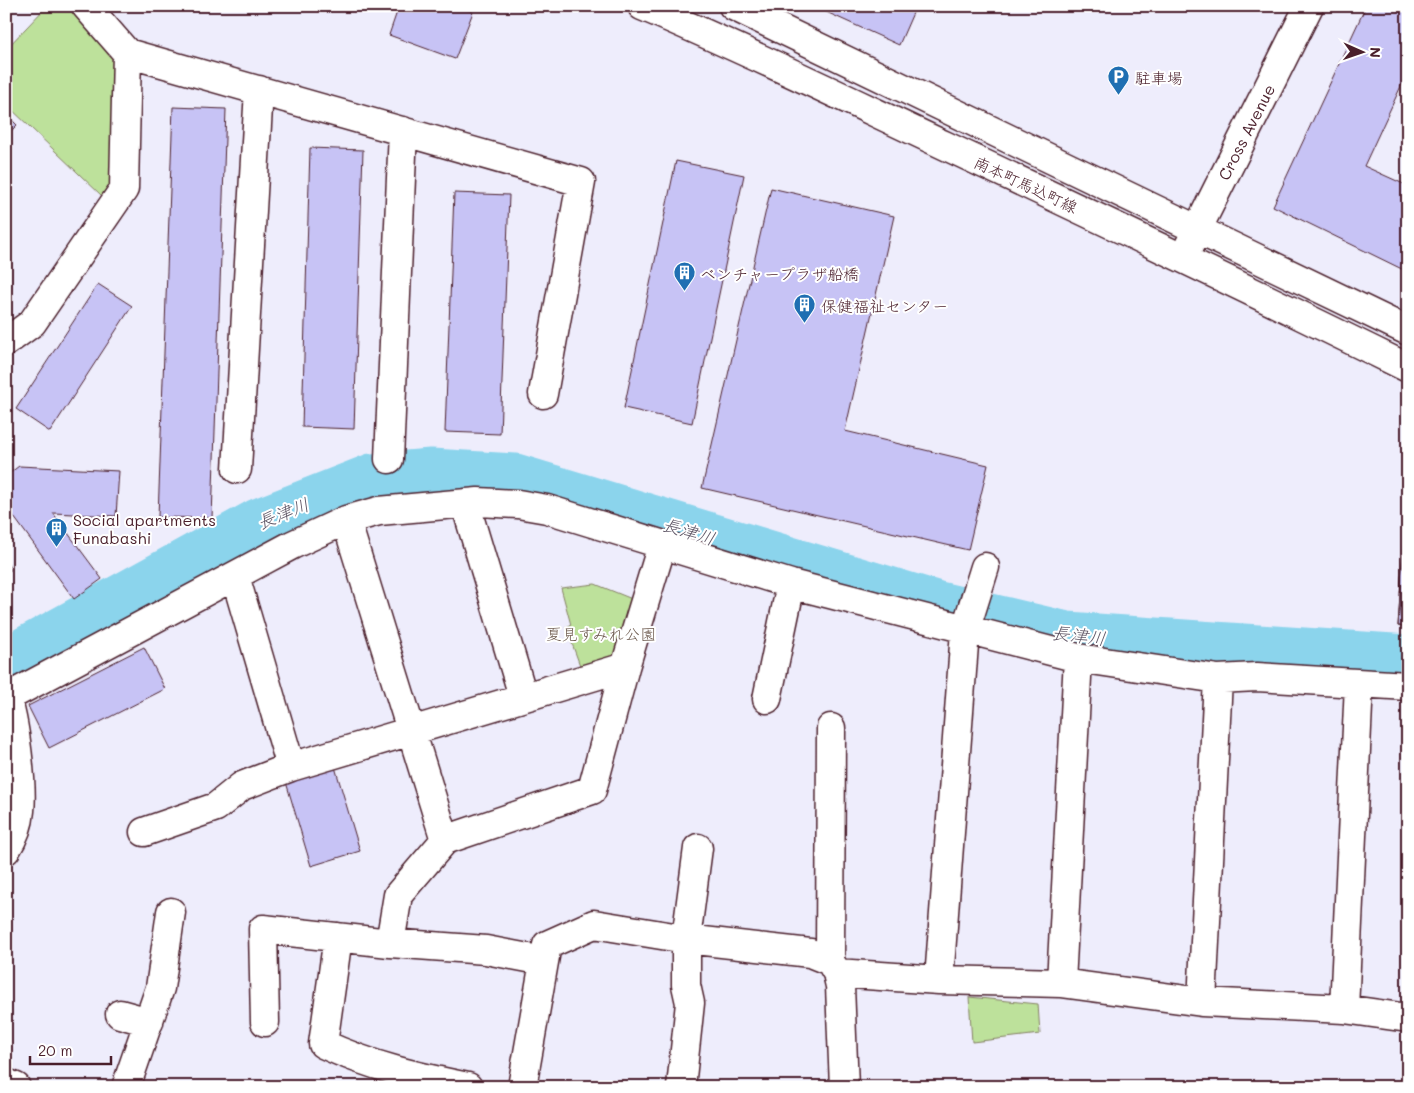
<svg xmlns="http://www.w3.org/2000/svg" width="1414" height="1093" viewBox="0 0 1414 1093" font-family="Mali,'Klee One',sans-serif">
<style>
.green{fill:#bde19b;stroke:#848063}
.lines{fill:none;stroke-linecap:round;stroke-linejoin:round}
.river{stroke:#8bd4ec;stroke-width:49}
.building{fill:#c7c3f5;stroke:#4a1f2b}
.minor-casing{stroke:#4a1f2b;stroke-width:31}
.major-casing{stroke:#4a1f2b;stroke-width:31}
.minor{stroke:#fff;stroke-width:28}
.major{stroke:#fff;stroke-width:28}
.labels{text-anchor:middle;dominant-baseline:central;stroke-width:4;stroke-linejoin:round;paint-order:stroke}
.poi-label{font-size:16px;fill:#4a1f2b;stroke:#fff;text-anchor:start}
.street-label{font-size:16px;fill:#4a1f2b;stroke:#fff}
.park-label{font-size:16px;fill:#6c594d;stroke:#fff}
.water-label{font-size:18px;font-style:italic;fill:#5e5565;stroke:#fff}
</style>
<rect width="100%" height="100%" fill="#eeedfc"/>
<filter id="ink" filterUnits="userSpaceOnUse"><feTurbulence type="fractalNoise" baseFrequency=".02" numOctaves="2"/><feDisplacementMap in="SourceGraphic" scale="10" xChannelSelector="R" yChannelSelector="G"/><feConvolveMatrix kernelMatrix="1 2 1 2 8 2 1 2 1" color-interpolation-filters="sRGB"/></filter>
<g filter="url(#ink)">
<!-- green -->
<path class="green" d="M47,6H73L119,58L115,179L102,196L6,104V49Z
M595,584L632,599L624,661L582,671L566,627L571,625L561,588Z
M969,997L1038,1004L1040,1034L972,1042Z"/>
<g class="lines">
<!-- river -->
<path class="river" d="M6,662L260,522L372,478L431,473L515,478L935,605L1067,636L1408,659"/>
</g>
<!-- building -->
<path class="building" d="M6,6H16L6,17Z
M399,6H458L473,12L455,59L389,35Z
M813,6H916L899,45Z
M1366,6H1408V71L1364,166L1408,186V272L1273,206Z
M173,107L226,109L212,518L158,517Z
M6,114L17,125L6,136Z
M310,148L363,150L354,429L302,427Z
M676,161L744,175L692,423L624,408Z
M771,188L894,216L845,431L988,465L968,550L702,488Z
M454,193L509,195L500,434L445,432Z
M98,284L132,306L50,432L16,409Z
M19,466L119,471L116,516L53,513L102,579L74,599L6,506V476Z
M1408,479V627L1398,626Z
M1406,504H1408V627L1398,626Z
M6,560L11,570L6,572Z
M144,647L165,689L49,748L28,706Z
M335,767L360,851L311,866L286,782Z"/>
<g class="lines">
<defs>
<path id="minor" d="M86,6L127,53L581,182L543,394
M642,6C744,49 844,98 944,145C1099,218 1254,292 1408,368
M733,6L1408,331
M1189,246L1309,6
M6,342L32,323L124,189L127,53
M389,459L403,131
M237,469L259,90
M465,503L523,696
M346,520L445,840
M235,576L291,767
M6,696C15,720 23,785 20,811C19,824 13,839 6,850
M6,698L292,545L346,520L379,511L478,502L518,504L547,509L791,584L1078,658L1218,679L1257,677L1408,686
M767,699L791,584
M144,832L216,807L242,786L291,767L625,667
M338,937L323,1044C370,1066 418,1077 468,1087
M390,943L398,895L445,840L592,790L625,667L662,545
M830,961L831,728
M837,973L939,980L1061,983L1202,1002L1344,1009L1408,1018
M939,980L965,631L985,567
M1061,983L1078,658
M1202,1002L1218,679
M1344,1009L1359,684
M120,1014L149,1022
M265,1022L263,929L390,943L486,950L544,961
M126,1087L160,988L171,912
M522,1087L547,945L594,924L686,939L810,953L830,961L837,973L840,986L844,1087
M681,1087L690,1003L686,985V939L698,848"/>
<path id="major" d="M6,1083L16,1087"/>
</defs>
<!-- minor casing -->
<use href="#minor" class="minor-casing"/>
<!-- major casing -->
<use href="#major" class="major-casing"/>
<!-- minor -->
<use href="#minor" class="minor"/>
<!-- major -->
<use href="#major" class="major"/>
</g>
</g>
<!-- icons -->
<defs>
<symbol id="parking-pin" viewBox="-11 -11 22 30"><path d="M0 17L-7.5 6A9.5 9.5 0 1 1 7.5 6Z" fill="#1f6fb2" stroke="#fff"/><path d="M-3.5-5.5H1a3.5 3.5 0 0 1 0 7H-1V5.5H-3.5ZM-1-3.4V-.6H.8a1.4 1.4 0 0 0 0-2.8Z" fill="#fff"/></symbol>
<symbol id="building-pin" viewBox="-11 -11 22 30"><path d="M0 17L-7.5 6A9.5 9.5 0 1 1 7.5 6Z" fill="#1f6fb2" stroke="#fff"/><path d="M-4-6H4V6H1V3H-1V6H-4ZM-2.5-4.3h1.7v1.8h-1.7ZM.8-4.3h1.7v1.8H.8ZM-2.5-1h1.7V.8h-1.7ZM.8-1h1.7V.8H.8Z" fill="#fff"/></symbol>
</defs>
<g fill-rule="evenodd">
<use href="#parking-pin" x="1106" y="64" width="25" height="34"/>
<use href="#building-pin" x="672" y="260" width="25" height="34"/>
<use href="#building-pin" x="792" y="292" width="25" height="34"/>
<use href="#building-pin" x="44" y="516" width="25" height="34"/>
</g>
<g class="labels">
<!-- poi labels -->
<g class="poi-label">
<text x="1135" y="77">駐車場</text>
<text x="700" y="273">ベンチャープラザ船橋</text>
<text x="821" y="305">保健福祉センター</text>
<text x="73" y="519">Social apartments<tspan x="73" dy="18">Funabashi</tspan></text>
</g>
<!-- street labels -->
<g class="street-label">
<text transform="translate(1246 132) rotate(-63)">Cross Avenue</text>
<text transform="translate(1026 184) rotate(25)">南本町馬込町線</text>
</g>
<!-- park labels -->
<g class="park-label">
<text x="601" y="633">夏見すみれ公園</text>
</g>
<!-- water labels -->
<g class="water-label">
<text transform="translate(283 513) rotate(-22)">長津川</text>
<text transform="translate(689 531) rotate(17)">長津川</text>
<text transform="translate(1079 635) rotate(7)">長津川</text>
</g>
</g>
<!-- margin -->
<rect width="1414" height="1093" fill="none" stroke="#fff" stroke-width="25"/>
<rect x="12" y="12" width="1389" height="1068" fill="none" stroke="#4a1f2b" stroke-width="2" filter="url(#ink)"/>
<!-- north arrow -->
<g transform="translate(1362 52) rotate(92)" stroke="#ffffff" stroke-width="4" paint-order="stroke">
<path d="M0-4L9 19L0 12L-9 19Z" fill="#4a1f2b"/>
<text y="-8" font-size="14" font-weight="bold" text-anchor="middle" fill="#4a1f2b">N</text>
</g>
<!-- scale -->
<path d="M30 1056v8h81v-8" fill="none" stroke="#4a1f2b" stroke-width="2.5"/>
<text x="38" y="1056" font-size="15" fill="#4a1f2b" stroke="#ffffff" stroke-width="4" paint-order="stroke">20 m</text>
</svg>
